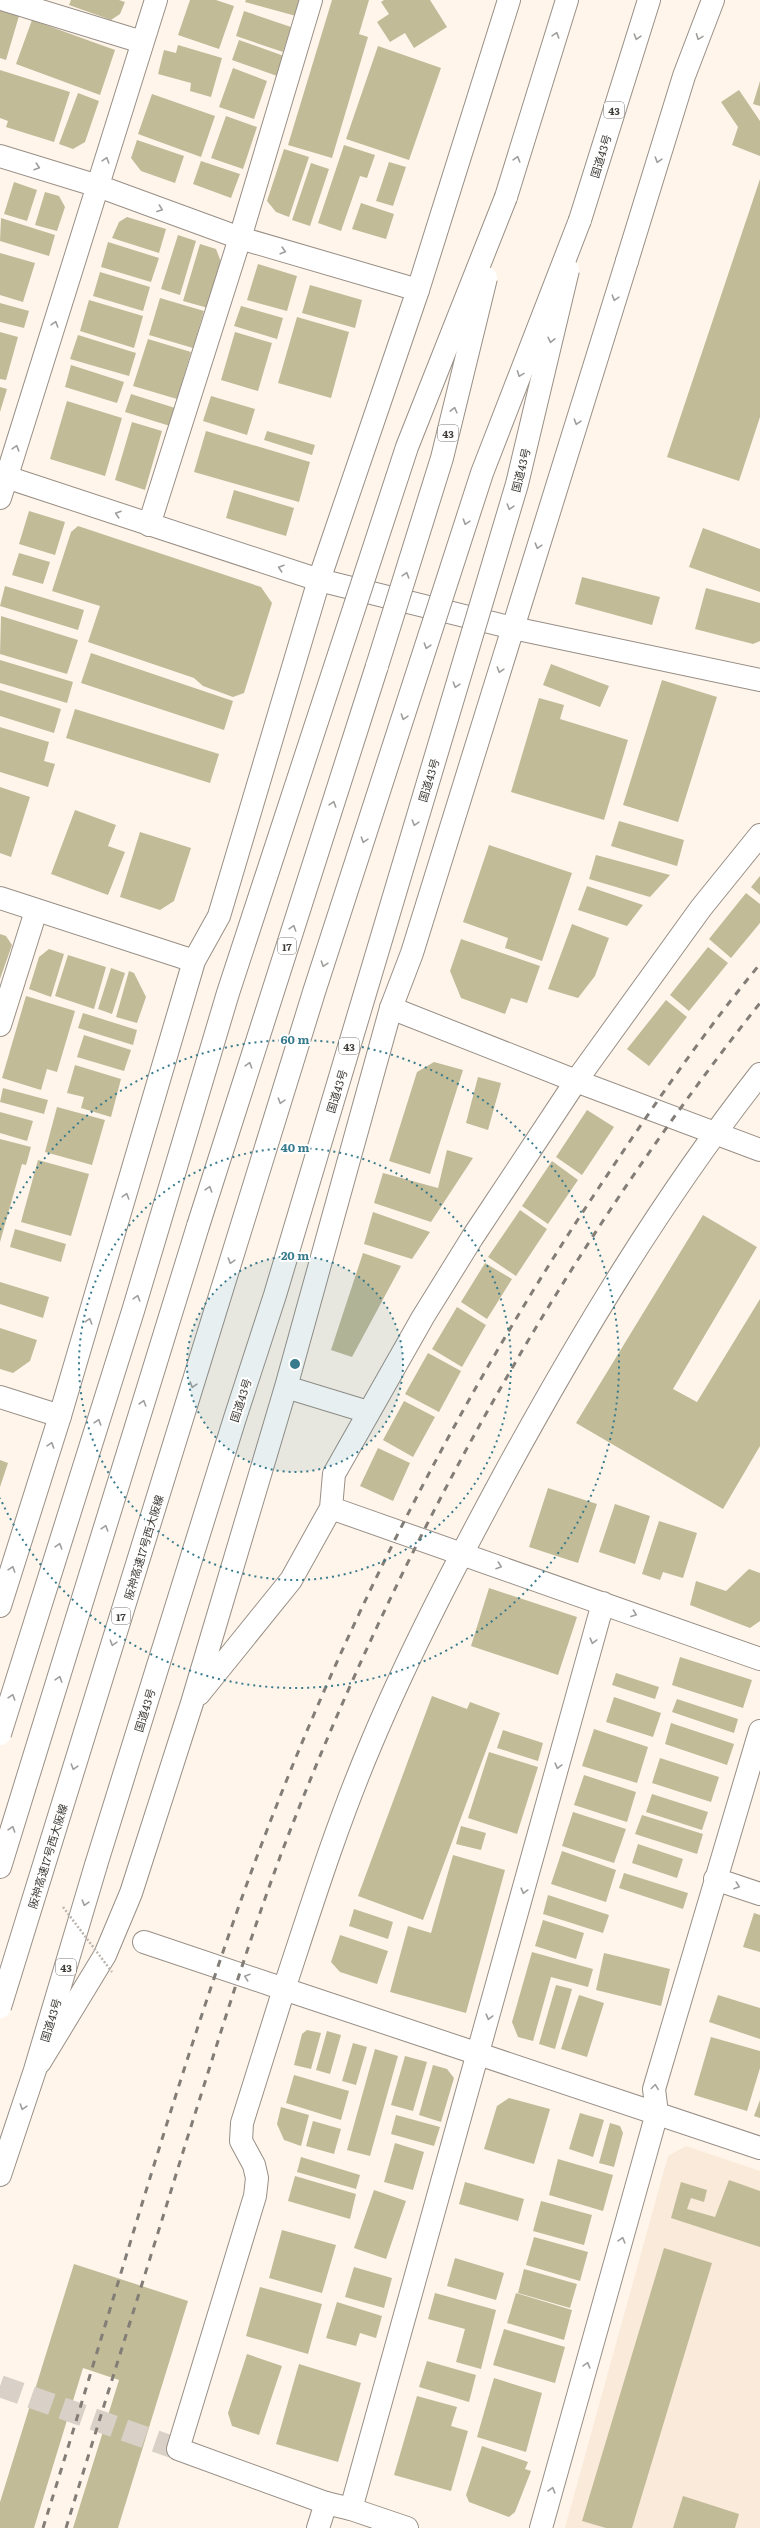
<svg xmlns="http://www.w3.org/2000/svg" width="760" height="2528" viewBox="0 0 760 2528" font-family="Literata,'Noto Sans JP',serif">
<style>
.built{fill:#faeada}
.building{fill:#c1bb98}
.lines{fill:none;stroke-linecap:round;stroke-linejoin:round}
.minor-tunnel{stroke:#d9d0c7;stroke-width:22;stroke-dasharray:22 11;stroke-linecap:butt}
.minor-casing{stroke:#988f86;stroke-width:24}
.tertiary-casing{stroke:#988f86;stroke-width:24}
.trunk-casing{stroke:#988f86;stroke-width:24}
.motorway-casing{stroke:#988f86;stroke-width:24}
.minor{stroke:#fff;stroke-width:22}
.tertiary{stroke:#fff;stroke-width:22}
.trunk{stroke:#fff;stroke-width:22}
.motorway{stroke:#fff;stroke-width:22}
.rail{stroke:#827d77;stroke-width:3;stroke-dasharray:7 7;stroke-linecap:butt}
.trunk-bridge-casing{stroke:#988f86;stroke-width:24;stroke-linecap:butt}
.motorway-bridge-casing{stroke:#988f86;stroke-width:24;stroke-linecap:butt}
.path-bridge{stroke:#bcb5ad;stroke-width:2.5;stroke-dasharray:2 2;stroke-linecap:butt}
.trunk-bridge{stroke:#fff;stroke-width:22}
.motorway-bridge{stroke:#fff;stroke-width:22}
.oneway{stroke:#9f9e9c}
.ring{fill:none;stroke:#387b8c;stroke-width:2;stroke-dasharray:2 4}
.labels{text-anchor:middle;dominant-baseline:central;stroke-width:4;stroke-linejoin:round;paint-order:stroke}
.shield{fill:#fff;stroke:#797674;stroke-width:1}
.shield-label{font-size:10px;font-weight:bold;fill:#3f3c38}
.street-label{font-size:11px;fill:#3f3c38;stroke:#fff}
.centre{fill:#387b8c;stroke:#fff;stroke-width:2}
.ring-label{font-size:12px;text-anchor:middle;font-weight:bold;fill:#387b8c;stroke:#fff;stroke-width:4;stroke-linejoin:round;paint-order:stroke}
</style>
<rect width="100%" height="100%" fill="#fff5eb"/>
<!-- built -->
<path class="built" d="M686,2146L760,2171V2528H565L668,2156Z"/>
<!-- building -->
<path class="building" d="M71,0H119L125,2L120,14L111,20L69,5Z
M190,0H216L234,6L219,49L178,35Z
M246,0H300L296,16L245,2Z
M332,0H369L359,34L368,37L332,158L288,145Z
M384,0H430L447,27L414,48L405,33L390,42L377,22L389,14L381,2Z
M0,10L19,16L6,60L0,58Z
M244,11L291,27L283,52L236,36Z
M32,20L115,50L100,95L16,64Z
M239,40L284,56L277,76L232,60Z
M178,45L222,58L211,97L190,91L191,83L158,74L164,50L176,53Z
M378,46L441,68L409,160L346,139Z
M233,68L267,81L254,119L219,107Z
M0,70L70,92L54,142L6,127L8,121L0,118Z
M760,81V106L753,104Z
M739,90L760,121V156L732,145L738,127L721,102Z
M78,93L99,101L85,142L73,149L59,144Z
M152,94L215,116L201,157L138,134Z
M226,116L257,127L243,169L211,158Z
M137,140L184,156L175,183L141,171L131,158Z
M344,145L375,155L367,178L360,176L341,231L318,223Z
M284,149L309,157L289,217L276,212L267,201Z
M201,161L240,174L231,198L193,184Z
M389,162L406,167L393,206L376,201Z
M311,163L329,169L310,226L292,220Z
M760,179V417L739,481L667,457Z
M14,182L37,190L27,221L4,214Z
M45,192L59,196L65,207L57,231L35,225Z
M361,203L394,214L386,239L352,229Z
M127,217L166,229L159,253L112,238L119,222Z
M1,218L55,235L49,256L0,241Z
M178,235L196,241L180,295L161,289Z
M108,242L159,258L151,282L101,267Z
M200,244L216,249L221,262L208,308L183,301Z
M0,253L35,263L23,302L0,295Z
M258,264L297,276L287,311L247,300Z
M100,272L150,287L143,311L93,296Z
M310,285L362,300L355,328L302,313Z
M160,298L204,311L193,348L149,335Z
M89,300L143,316L134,348L80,331Z
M0,303L29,311L24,328L0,322Z
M241,306L283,318L277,339L234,326Z
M297,317L349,332L331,398L278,383Z
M0,332L18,337L6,380L0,379Z
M235,332L272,343L258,391L221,380Z
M78,335L136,353L129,376L70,359Z
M148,339L191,352L177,399L133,386Z
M71,365L124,382L117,403L65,387Z
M0,387L7,389L0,412Z
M131,394L175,408L170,426L125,412Z
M211,396L255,409L247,435L203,421Z
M67,401L122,418L105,476L50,459Z
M132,422L162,431L145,490L115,480Z
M206,431L310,462L299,502L194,472Z
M267,431L315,445L312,455L264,440Z
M234,490L294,508L286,536L226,518Z
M29,511L65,522L55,555L19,544Z
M78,526L261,587L272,603L244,693L233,697L203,686L194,678L88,642L100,606L52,591L71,532Z
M703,528L760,549V592L689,567Z
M19,553L50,562L43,584L12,575Z
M582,577L660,597L652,625L575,604Z
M5,586L84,610L78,630L0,606Z
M706,588L760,603V641L753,644L695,629Z
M1,616L78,640L67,674L0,654Z
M91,653L233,701L224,730L81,683Z
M0,660L73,682L67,703L0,683Z
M551,664L609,686L600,707L543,685Z
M662,680L717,697L678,822L623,805Z
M0,690L61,709L54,733L0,716Z
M539,698L564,705L560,719L628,740L604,820L511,792Z
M75,709L219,754L210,783L66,738Z
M0,727L49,742L44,761L55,764L48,787L0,772Z
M0,787L30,797L11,857L0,853Z
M75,810L116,825L108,846L125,852L108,895L51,874Z
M619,821L684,840L677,866L611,846Z
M140,832L191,848L174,901L160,910L120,897Z
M489,845L572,873L542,961L505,948L508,938L463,922Z
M596,855L670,875L650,897L589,879Z
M760,876V895L751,887Z
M587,886L643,905L627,926L578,910Z
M746,893L760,904V923L731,958L709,939Z
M572,924L609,938L595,976L578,998L548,989Z
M0,934L6,936L12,945L0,979Z
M461,939L540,966L527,1003L511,998L505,1014L461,998L450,971Z
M708,947L728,963L689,1011L670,995Z
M49,949L64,954L51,997L29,989L39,957Z
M68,955L106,967L94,1009L55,996Z
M111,968L125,973L112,1014L98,1009Z
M129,971L134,973L146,997L137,1023L116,1017Z
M26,996L75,1011L57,1072L47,1069L41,1090L2,1078Z
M666,1000L687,1017L649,1066L627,1049Z
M83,1013L137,1030L133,1045L78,1028Z
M84,1035L131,1050L124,1071L77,1057Z
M434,1062L463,1070L430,1174L389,1161L417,1072Z
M75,1065L121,1079L111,1117L81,1108L84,1097L67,1093Z
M478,1077L501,1083L488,1130L466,1123Z
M3,1088L48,1100L44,1114L0,1102Z
M57,1107L105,1120L92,1165L45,1152Z
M587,1110L614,1127L582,1175L556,1157Z
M0,1112L33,1121L27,1141L0,1133Z
M0,1139L31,1147L26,1165L22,1164L0,1242Z
M447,1150L473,1158L431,1222L374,1203L383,1173L438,1188Z
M38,1160L89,1174L71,1236L21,1222Z
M552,1161L578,1180L548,1224L522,1206Z
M520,1210L547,1229L516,1276L488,1257Z
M373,1212L430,1232L412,1259L364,1244Z
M703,1215L757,1247L673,1389L697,1402L760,1299V1446L723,1509L576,1423Z
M15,1229L66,1244L61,1262L10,1247Z
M363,1253L401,1266L352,1357L331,1350Z
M485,1263L512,1279L487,1319L461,1302Z
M0,1282L49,1297L43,1318L0,1304Z
M457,1307L486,1325L462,1367L432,1349Z
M0,1328L37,1340L30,1361L13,1373L0,1369Z
M428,1353L461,1371L439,1412L405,1394Z
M404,1401L435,1417L413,1457L383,1440Z
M378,1448L410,1463L393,1501L360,1486Z
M0,1460L8,1463L0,1487Z
M548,1488L597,1504L578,1563L529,1547Z
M615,1504L650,1516L635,1564L599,1552Z
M659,1521L697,1533L683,1578L663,1572L660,1580L642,1574Z
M749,1569L760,1573V1621L750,1628L690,1605L696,1581L726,1591Z
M489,1588L577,1617L558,1675L471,1646Z
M680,1657L752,1680L743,1708L672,1685Z
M616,1673L659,1687L655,1699L612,1685Z
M432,1696L467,1709L470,1702L500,1713L423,1920L358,1896Z
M614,1697L661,1713L653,1737L606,1722Z
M677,1699L738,1719L734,1733L672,1712Z
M671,1723L734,1744L727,1765L665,1744Z
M594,1729L648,1747L637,1783L582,1766Z
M503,1730L543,1743L538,1761L497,1748Z
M489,1752L538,1767L517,1834L468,1818Z
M660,1758L719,1777L711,1802L652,1783Z
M584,1775L636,1792L627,1822L574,1805Z
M652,1794L708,1812L702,1830L646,1812Z
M573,1812L626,1829L614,1863L562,1846Z
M642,1815L703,1834L697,1854L635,1834Z
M461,1826L486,1833L481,1850L456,1844Z
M638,1844L683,1859L677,1878L632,1863Z
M562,1851L616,1870L606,1902L551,1884Z
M453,1855L505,1870L466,2013L390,1992L408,1926L431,1933Z
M624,1873L688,1893L683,1909L619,1888Z
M548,1895L609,1915L603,1933L543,1914Z
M354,1909L393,1922L388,1939L349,1926Z
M754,1913L760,1915V1952L743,1947Z
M543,1920L584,1933L576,1959L535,1946Z
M340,1935L388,1951L377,1984L340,1972L331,1962Z
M532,1952L593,1969L588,1987L551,1977L533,2041L518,2037L512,2022Z
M604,1953L670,1969L661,2006L596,1990Z
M556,1985L572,1989L555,2049L539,2044Z
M579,1995L604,2003L587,2057L561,2049Z
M718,1995L760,2008V2039L709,2022Z
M307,2030L321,2033L311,2069L294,2065L302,2034Z
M327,2031L341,2035L330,2074L316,2070Z
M711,2037L760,2051V2068L747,2111L694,2095Z
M353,2043L367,2047L356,2085L342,2081Z
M375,2049L398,2056L370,2156L347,2150Z
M405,2056L427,2062L413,2111L391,2105Z
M433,2065L447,2069L454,2078L441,2122L419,2115Z
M294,2075L349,2091L341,2120L286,2103Z
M509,2098L550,2109L534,2164L484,2149L497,2106Z
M760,2100V2118L754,2116Z
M281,2107L309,2115L301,2146L284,2140L277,2124Z
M580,2113L604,2120L593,2157L569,2149Z
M396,2115L440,2127L434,2146L391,2134Z
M313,2121L341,2129L334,2154L306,2146Z
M610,2123L620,2126L623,2133L614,2167L599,2163Z
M395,2143L424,2152L413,2190L384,2182Z
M301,2157L360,2175L356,2189L297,2172Z
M558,2159L613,2175L603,2211L549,2195Z
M295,2176L356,2194L350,2219L288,2201Z
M729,2180L760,2191V2247L671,2218L681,2182L707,2190L704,2202L691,2198L687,2209L715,2217Z
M465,2182L524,2199L518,2221L459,2204Z
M374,2190L406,2201L386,2259L354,2248Z
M541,2201L592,2215L584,2245L533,2231Z
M282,2230L336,2245L322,2293L269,2278Z
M534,2237L588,2252L580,2281L526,2265Z
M664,2248L712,2263L632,2528H606L582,2521Z
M455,2258L504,2273L496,2300L447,2286Z
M74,2264L188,2301L118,2528H73L119,2380L83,2368L34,2528H0V2502Z
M354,2267L392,2278L384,2308L345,2297Z
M524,2269L577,2284L570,2308L518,2293Z
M260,2287L322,2304L308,2354L246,2336Z
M435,2293L496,2310L481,2369L456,2362L465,2329L428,2319Z
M516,2293L572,2310L564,2340L507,2323Z
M337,2302L382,2316L376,2338L360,2333L356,2346L326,2338Z
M504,2329L565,2347L555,2383L493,2365Z
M247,2354L282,2366L259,2435L232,2426L228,2413Z
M427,2361L476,2375L469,2402L419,2387Z
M299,2364L361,2383L338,2462L276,2444Z
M494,2378L542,2393L526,2452L477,2437Z
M417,2396L457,2407L451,2426L468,2431L451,2491L394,2475Z
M482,2446L528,2462L525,2469L531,2471L515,2512L509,2517L469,2502L466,2495Z
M683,2496L739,2514L735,2528H673Z"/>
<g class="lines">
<!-- minor-tunnel -->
<path class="minor-tunnel" d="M0,2386L178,2449"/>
<defs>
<path id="minor" d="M5,0L142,42
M0,156L98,186L240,238L418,290
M0,475L319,580L513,628L760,680
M0,498L156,0
M149,525L240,238L311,0
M760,835L701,908L576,1081L472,1238L423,1317L334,1474L331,1508L760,1659
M0,1025L36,911
M286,1387L368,1412
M0,1397L60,1416
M199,1694L291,1580L331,1508
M715,1879L760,1894
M144,1942L284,1989
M40,2062L105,1955L131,1893L192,1703L286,1387L391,1008L412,953L627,261
M351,2509L603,1603
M318,2528L326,2503
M541,2528L657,2113L654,2089L760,1731"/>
<path id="tertiary" d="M627,261L684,76L713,0
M0,898L194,961
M391,1008L576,1081L760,1150
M0,1606L60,1416L194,961L219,916L319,580L418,290L509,0
M284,1989C311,1907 337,1824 371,1744C410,1651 457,1562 505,1473C581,1334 662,1199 760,1074
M407,2528L351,2509L326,2503L178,2449L255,2196L257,2178L254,2165L241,2141L242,2123L284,1989L760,2148"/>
<path id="trunk" d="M506,197L567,0
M580,220L649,0
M0,2175L35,2070L96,1865"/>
<path id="motorway" d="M0,1867L198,1226"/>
</defs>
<!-- minor casing -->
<use href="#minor" class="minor-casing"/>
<!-- tertiary casing -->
<use href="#tertiary" class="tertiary-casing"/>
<!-- trunk casing -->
<use href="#trunk" class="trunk-casing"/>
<!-- motorway casing -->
<use href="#motorway" class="motorway-casing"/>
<!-- minor -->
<use href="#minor" class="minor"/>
<!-- tertiary -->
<use href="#tertiary" class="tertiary"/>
<!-- trunk -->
<use href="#trunk" class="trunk"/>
<!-- motorway -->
<use href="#motorway" class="motorway"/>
<!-- rail -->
<path class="rail" d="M43,2528C104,2334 159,2138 225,1946C315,1682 439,1430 592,1198C645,1118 699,1038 760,964
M66,2528C106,2398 147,2269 187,2139C218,2042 247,1945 283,1849C398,1547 559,1257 760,1003"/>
<defs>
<path id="trunk-bridge" d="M377,666L442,458L486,278
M0,1734L133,1311L228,993L407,447L506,197
M96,1865L235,1418L275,1295L517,484L568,270"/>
<path id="motorway-bridge" d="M198,1226L377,666
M0,2007L314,992L482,473L580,220"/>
</defs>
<!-- trunk-bridge casing -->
<use href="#trunk-bridge" class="trunk-bridge-casing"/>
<!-- motorway-bridge casing -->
<use href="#motorway-bridge" class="motorway-bridge-casing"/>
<!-- path-bridge -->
<path class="path-bridge" d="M63,1907L112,1972"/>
<!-- trunk-bridge -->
<use href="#trunk-bridge" class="trunk-bridge"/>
<!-- motorway-bridge -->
<use href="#motorway-bridge" class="motorway-bridge"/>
</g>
<!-- one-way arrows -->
<defs><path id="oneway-chevron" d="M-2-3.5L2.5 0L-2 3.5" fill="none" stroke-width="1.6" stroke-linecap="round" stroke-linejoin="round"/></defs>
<g class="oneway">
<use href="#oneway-chevron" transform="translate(556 35) rotate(-73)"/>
<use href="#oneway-chevron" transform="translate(637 37) rotate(107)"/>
<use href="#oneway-chevron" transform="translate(699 37) rotate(111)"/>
<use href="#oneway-chevron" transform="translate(517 159) rotate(-73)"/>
<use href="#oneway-chevron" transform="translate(106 160) rotate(-73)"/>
<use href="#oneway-chevron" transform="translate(658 160) rotate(107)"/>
<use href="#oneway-chevron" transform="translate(37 167) rotate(18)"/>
<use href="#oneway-chevron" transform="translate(160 209) rotate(20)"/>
<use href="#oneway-chevron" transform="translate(283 251) rotate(16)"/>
<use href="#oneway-chevron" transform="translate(615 298) rotate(107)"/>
<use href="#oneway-chevron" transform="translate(55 324) rotate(-73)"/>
<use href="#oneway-chevron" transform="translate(551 340) rotate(103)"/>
<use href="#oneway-chevron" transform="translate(520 374) rotate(111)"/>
<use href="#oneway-chevron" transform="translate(454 410) rotate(-76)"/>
<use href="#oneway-chevron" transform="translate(577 422) rotate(107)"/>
<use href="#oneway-chevron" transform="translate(16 448) rotate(-73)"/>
<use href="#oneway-chevron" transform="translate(510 507) rotate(107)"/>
<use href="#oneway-chevron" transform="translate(118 514) rotate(-162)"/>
<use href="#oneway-chevron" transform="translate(466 522) rotate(108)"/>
<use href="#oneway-chevron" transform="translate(538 546) rotate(107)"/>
<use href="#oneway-chevron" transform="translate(281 568) rotate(-162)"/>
<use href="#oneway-chevron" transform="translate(406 575) rotate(-73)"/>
<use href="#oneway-chevron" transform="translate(427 646) rotate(108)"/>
<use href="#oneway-chevron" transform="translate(500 670) rotate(107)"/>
<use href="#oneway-chevron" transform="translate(456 685) rotate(107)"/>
<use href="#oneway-chevron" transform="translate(404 717) rotate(108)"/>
<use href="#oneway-chevron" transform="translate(333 804) rotate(-72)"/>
<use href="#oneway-chevron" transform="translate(415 823) rotate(107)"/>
<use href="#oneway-chevron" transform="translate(364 840) rotate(108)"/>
<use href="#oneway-chevron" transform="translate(293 928) rotate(-72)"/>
<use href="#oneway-chevron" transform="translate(324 964) rotate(108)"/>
<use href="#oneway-chevron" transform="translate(249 1065) rotate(-72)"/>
<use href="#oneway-chevron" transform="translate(281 1101) rotate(107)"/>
<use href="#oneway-chevron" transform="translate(209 1189) rotate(-72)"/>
<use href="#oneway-chevron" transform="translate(126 1196) rotate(-73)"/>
<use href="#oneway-chevron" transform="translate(231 1261) rotate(107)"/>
<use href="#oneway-chevron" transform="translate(137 1298) rotate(-73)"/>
<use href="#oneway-chevron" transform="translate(89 1321) rotate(-73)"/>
<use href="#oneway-chevron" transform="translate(193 1385) rotate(107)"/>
<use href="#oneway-chevron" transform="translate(143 1403) rotate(-73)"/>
<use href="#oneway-chevron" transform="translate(98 1422) rotate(-73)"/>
<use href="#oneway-chevron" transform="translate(51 1445) rotate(-72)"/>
<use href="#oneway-chevron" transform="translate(105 1528) rotate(-73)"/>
<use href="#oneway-chevron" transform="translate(59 1546) rotate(-73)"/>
<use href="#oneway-chevron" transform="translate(499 1566) rotate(19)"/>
<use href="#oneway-chevron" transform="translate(12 1569) rotate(-72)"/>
<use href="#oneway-chevron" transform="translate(634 1614) rotate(20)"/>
<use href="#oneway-chevron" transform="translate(593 1641) rotate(105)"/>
<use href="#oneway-chevron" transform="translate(113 1643) rotate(107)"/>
<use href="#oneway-chevron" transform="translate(59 1679) rotate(-73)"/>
<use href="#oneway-chevron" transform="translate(12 1697) rotate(-73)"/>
<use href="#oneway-chevron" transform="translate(558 1766) rotate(105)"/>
<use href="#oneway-chevron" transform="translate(74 1767) rotate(107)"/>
<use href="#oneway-chevron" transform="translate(12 1829) rotate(-72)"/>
<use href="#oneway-chevron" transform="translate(737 1886) rotate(19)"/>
<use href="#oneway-chevron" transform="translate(524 1891) rotate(105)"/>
<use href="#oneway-chevron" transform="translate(85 1903) rotate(107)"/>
<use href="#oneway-chevron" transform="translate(247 1977) rotate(-161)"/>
<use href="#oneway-chevron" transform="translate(489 2017) rotate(105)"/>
<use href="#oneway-chevron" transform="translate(655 2087) rotate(-82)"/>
<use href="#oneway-chevron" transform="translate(23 2107) rotate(108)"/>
<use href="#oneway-chevron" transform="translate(622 2240) rotate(-74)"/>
<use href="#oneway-chevron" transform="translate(587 2365) rotate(-74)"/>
<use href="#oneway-chevron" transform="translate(552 2490) rotate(-74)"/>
</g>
<!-- distance rings -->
<circle cx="295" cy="1364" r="108" fill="#387b8c" fill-opacity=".12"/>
<g class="ring">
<circle cx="295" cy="1364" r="108"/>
<circle cx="295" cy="1364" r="216"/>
<path d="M0 1230A324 324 0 1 1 0 1498"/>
</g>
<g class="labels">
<!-- shield labels -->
<g class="shield">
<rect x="604" y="102" width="20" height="16" rx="3"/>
<rect x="438" y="425" width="20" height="16" rx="3"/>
<rect x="278" y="938" width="18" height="16" rx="3"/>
<rect x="339" y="1038" width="20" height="16" rx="3"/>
<rect x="112" y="1608" width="18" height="16" rx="3"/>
<rect x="56" y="1959" width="20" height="16" rx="3"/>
</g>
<g class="shield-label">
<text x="614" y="110">43</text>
<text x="448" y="433">43</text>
<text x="287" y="946">17</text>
<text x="349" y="1046">43</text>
<text x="121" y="1616">17</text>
<text x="66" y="1967">43</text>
</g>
<!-- street labels -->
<g class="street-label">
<text transform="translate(600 156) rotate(-73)">国道43号</text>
<text transform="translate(520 470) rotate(-76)">国道43号</text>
<text transform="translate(428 780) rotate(-73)">国道43号</text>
<text transform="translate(336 1091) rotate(-73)">国道43号</text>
<text transform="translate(240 1400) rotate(-72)">国道43号</text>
<text transform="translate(143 1547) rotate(-73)">阪神高速17号西大阪線</text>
<text transform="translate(144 1710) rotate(-73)">国道43号</text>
<text transform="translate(47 1856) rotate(-73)">阪神高速17号西大阪線</text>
<text transform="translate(50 2020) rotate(-73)">国道43号</text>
</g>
</g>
<circle cx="295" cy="1364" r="6" class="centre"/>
<g class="ring-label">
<text x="295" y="1044">60 m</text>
<text x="295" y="1152">40 m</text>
<text x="295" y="1260">20 m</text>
</g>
</svg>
